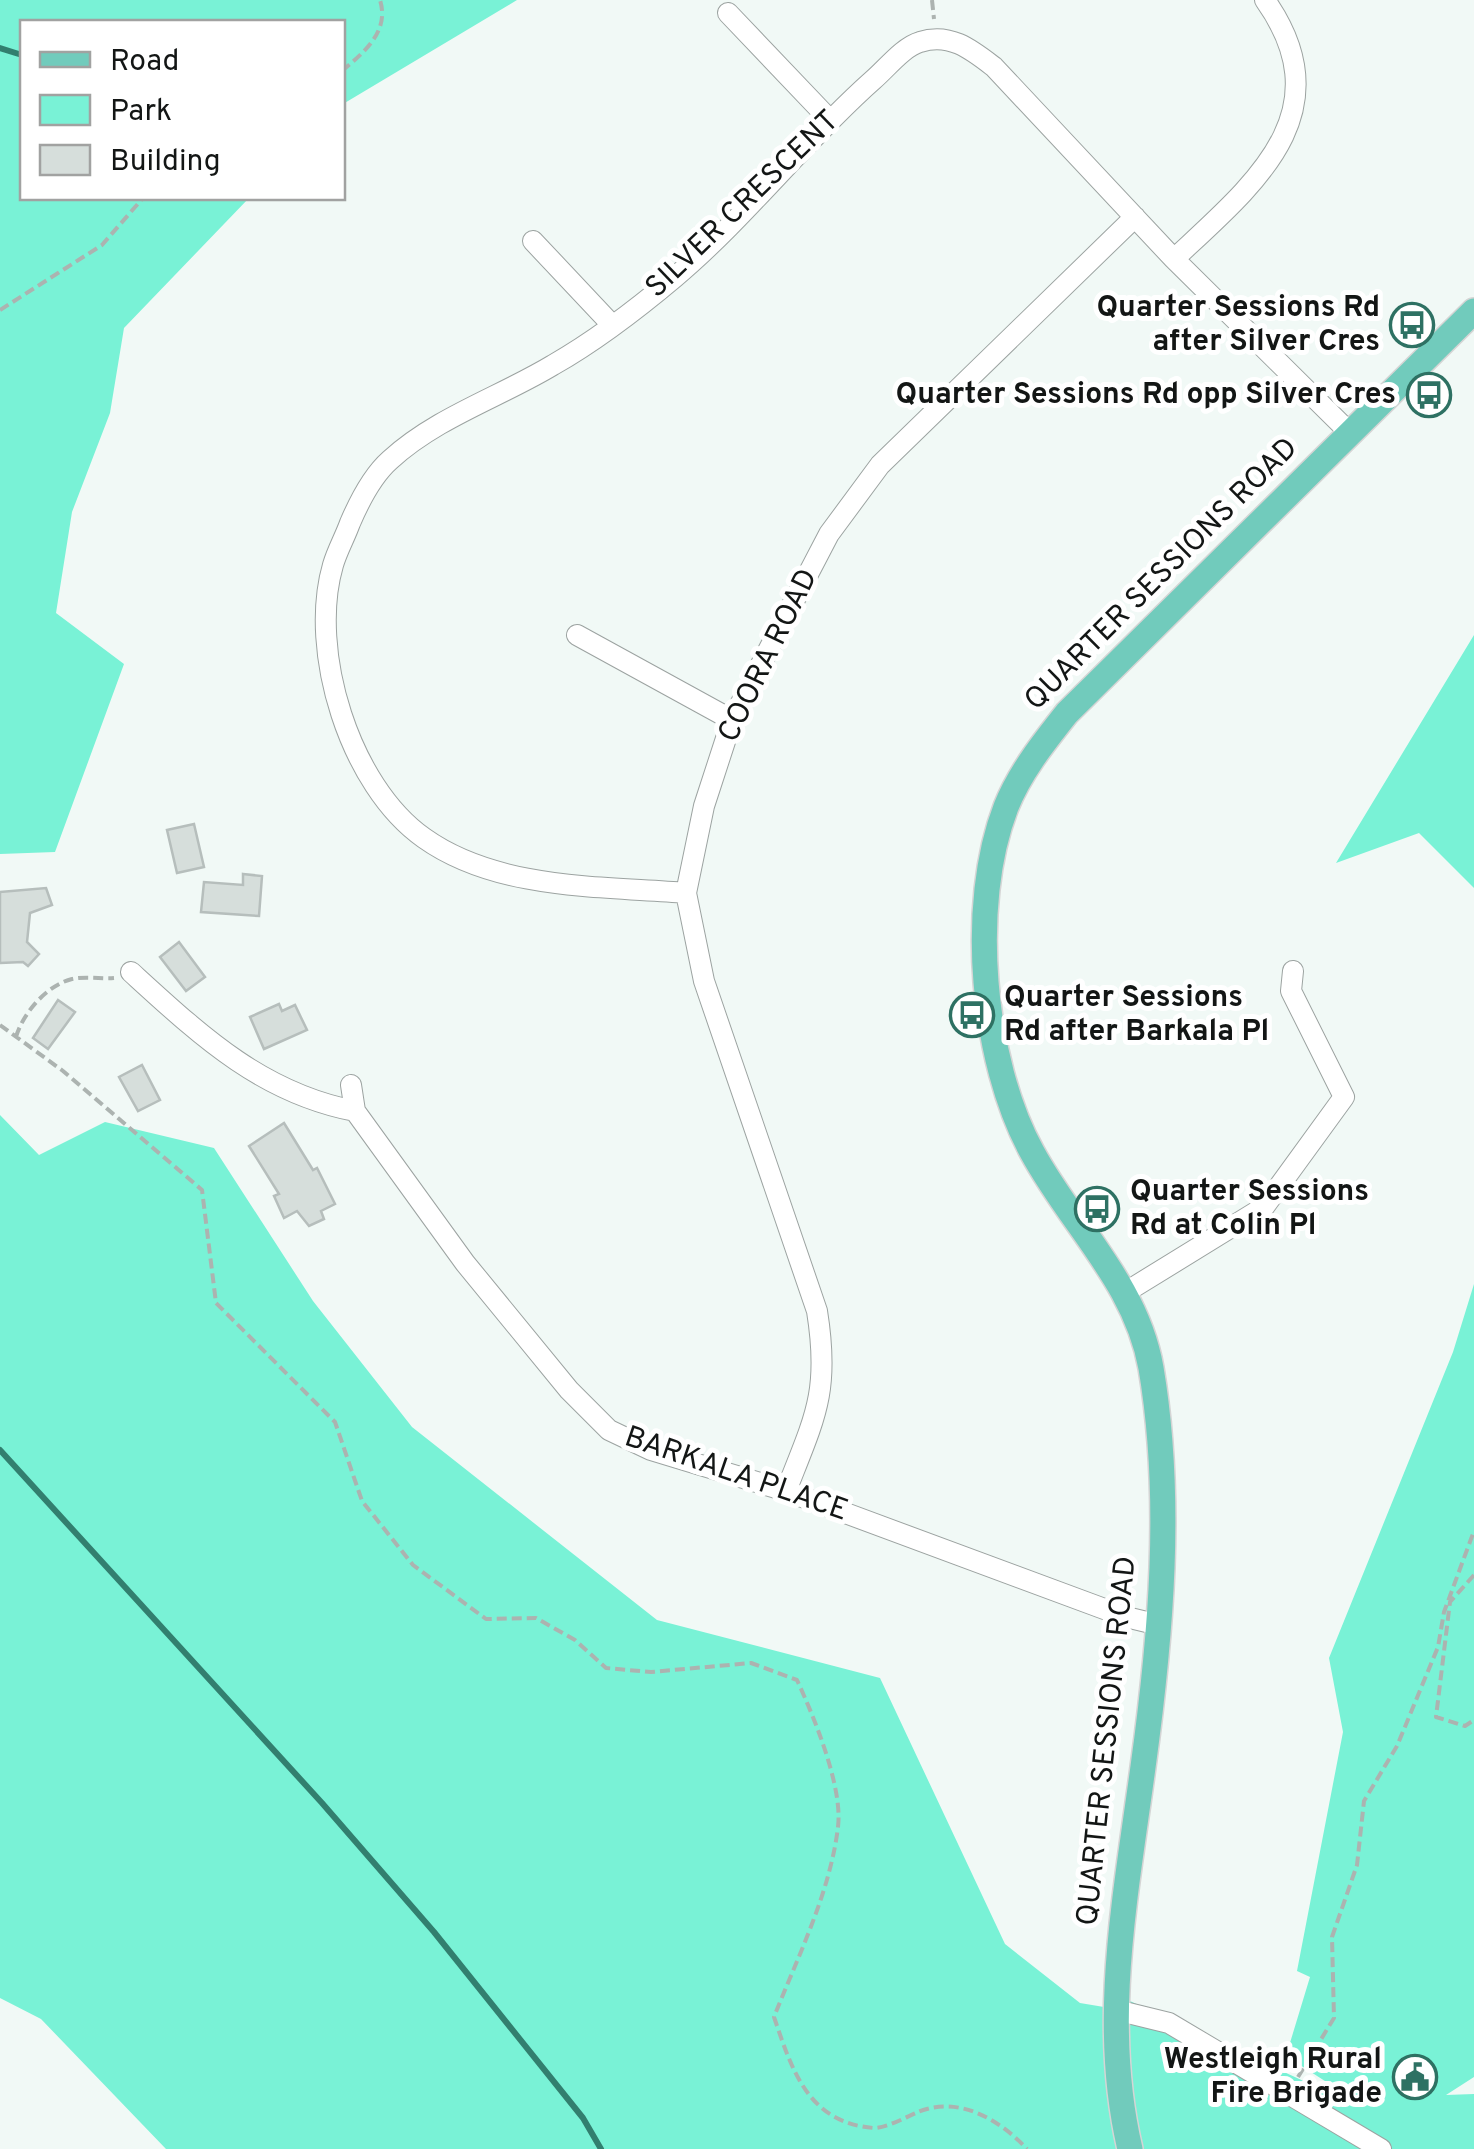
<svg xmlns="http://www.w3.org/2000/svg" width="1474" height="2149" viewBox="0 0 1474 2149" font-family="Overpass,sans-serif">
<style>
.green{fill:#79f2d6}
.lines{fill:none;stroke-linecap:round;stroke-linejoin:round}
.stream{stroke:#327f6f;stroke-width:6}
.building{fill:#d6dedb;stroke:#b6bebc;stroke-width:2.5}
.minor-casing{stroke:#9ca3a1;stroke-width:22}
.major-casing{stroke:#d5d5d5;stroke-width:28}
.path{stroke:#acb3b0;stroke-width:4;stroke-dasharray:10 5;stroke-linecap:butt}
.minor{stroke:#fff;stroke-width:20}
.major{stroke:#71cbbc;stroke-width:25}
.labels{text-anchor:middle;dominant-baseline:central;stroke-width:10;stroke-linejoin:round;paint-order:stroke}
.street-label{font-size:30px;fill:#131615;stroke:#fff}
.poi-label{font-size:30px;font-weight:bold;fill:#131615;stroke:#fff;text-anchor:end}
</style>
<rect width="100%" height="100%" fill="#f1f9f6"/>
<!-- green -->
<path class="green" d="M0,0H517L343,104L342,22H22V198H249L124,328L110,413L72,512L56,613L124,664L55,852L0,854Z
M1474,635V888L1419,833L1336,863Z
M0,1115L39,1155L105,1122L214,1148L313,1301L412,1427L657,1620L880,1678L1005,1944L1080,2003L1104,2007L1130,2001L1349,2102L1356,2101L1286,2056L1310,1977L1297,1971L1343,1732L1329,1658L1453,1352L1474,1284V2077L1446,2095L1474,2094V2149H166L41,2019L0,1998Z"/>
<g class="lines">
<!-- stream -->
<path class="stream" d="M0,48L22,55
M0,1450L322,1803L434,1932L583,2118L601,2149"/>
</g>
<!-- building -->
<path class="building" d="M194,824L204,867L177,873L167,830Z
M243,874L262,876L259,916L201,912L204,882L243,885Z
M46,888L52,905L30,913L27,942L39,954L28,966L23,962L0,963V892Z
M179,942L205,977L186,991L160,957Z
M58,1000L75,1012L48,1049L33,1038Z
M279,1004L282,1011L295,1005L307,1030L264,1049L250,1017Z
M142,1065L160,1100L138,1111L119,1077Z
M284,1123L313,1170L317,1168L335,1204L321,1211L324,1219L309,1226L297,1211L284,1218L274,1196L279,1194L249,1146Z"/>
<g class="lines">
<defs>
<path id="minor" d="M728,13L829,119
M533,241L613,326
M1174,259C1253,185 1345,113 1265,0
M577,635L732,720
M686,893C600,886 497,890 424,838C350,786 308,651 333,565C337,551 345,537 350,523C359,502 373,475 390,460C437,417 500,397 553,365C597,340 637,309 675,277C744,219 804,141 873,80C887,68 903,47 920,42C950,32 972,50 994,67L1174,259L1349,432
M131,972C200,1035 261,1093 355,1111
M351,1085L355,1111L465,1263L569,1390L609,1430L651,1450L786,1491L1126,1617L1159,1625
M1126,1292L1264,1207L1344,1097L1291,991L1293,971
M786,1491C815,1417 830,1392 817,1311L704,981L686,893L704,806L732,720L829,534L880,465L1135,217
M1116,2010L1169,2023L1381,2149"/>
<path id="major" d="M1130,2149C1100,2022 1126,1894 1143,1767C1161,1637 1173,1498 1151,1368C1136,1283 1072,1226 1032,1152C982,1061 968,905 1006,807C1020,772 1044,742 1067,713L1474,311"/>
</defs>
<!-- minor casing -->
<use href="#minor" class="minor-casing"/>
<!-- major casing -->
<use href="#major" class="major-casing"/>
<!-- path -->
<path class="path" d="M932,0L934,19
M342,71C363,53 390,32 380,0
M0,310L102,245L143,198
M0,1025L63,1071L202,1190L216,1303L335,1422L362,1501L413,1565L486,1619L536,1618L575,1640L606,1668L651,1672L751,1663L797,1680C814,1717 843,1787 838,1827C830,1893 798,1956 774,2017C792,2070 808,2123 874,2128C887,2128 906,2117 918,2112C959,2095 1000,2120 1027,2149
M16,1037C23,1013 47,985 72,979C85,976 101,979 114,978
M1474,1575L1450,1602L1436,1717L1465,1726L1474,1720
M1298,2077L1334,2018L1332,1937L1357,1865L1364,1801L1397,1746L1438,1647L1444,1612L1474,1531"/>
<!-- minor -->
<use href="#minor" class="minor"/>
<!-- major -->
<use href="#major" class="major"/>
</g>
<!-- icons -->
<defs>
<symbol id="bus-ring" viewBox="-11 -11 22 22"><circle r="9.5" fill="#fff" stroke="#2e7163" stroke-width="1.5"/><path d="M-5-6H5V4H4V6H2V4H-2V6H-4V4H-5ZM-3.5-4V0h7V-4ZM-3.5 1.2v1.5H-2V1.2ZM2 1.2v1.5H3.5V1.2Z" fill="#2e7163"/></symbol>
<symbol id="civic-ring" viewBox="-11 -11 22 22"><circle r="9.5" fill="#fff" stroke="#2e7163" stroke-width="1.5"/><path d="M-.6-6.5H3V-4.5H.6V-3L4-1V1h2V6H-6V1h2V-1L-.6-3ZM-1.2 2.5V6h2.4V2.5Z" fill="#2e7163"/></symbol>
</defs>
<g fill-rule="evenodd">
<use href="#bus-ring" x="1387" y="300" width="50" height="50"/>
<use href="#bus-ring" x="1404" y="370" width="50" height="50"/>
<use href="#bus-ring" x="947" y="990" width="50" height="50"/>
<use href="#bus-ring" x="1072" y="1184" width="50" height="50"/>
<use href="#civic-ring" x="1390" y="2052" width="50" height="50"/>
</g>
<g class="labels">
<!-- street labels -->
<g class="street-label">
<text transform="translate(743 205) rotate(-44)">SILVER CRESCENT</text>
<text transform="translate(1162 575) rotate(-45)">QUARTER SESSIONS ROAD</text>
<text transform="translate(769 656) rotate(-64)">COORA ROAD</text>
<text transform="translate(736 1475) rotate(19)">BARKALA PLACE</text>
<text transform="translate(1108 1741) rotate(-84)">QUARTER SESSIONS ROAD</text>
</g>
<!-- poi labels -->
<g class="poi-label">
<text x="1380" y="308">Quarter Sessions Rd<tspan x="1380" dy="34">after Silver Cres</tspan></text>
<text x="1396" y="395">Quarter Sessions Rd opp Silver Cres</text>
<text x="1004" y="998" text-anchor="start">Quarter Sessions<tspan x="1004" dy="34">Rd after Barkala Pl</tspan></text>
<text x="1130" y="1192" text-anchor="start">Quarter Sessions<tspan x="1130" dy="34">Rd at Colin Pl</tspan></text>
<text x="1382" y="2060">Westleigh Rural<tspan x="1382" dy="34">Fire Brigade</tspan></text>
</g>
</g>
<!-- legend -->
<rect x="20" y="20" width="325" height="180" fill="#ffffff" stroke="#a1a2a1" stroke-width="2.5"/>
<rect x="40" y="52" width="50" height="15" fill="#71cbbc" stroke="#a1a2a1" stroke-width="2.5"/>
<text x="110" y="70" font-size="30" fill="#131615">Road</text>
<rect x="40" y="95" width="50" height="30" fill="#79f2d6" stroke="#a1a2a1" stroke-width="2.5"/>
<text x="110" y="120" font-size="30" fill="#131615">Park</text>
<rect x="40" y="145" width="50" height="30" fill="#d6dedb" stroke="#a1a2a1" stroke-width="2.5"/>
<text x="110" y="170" font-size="30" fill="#131615">Building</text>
</svg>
